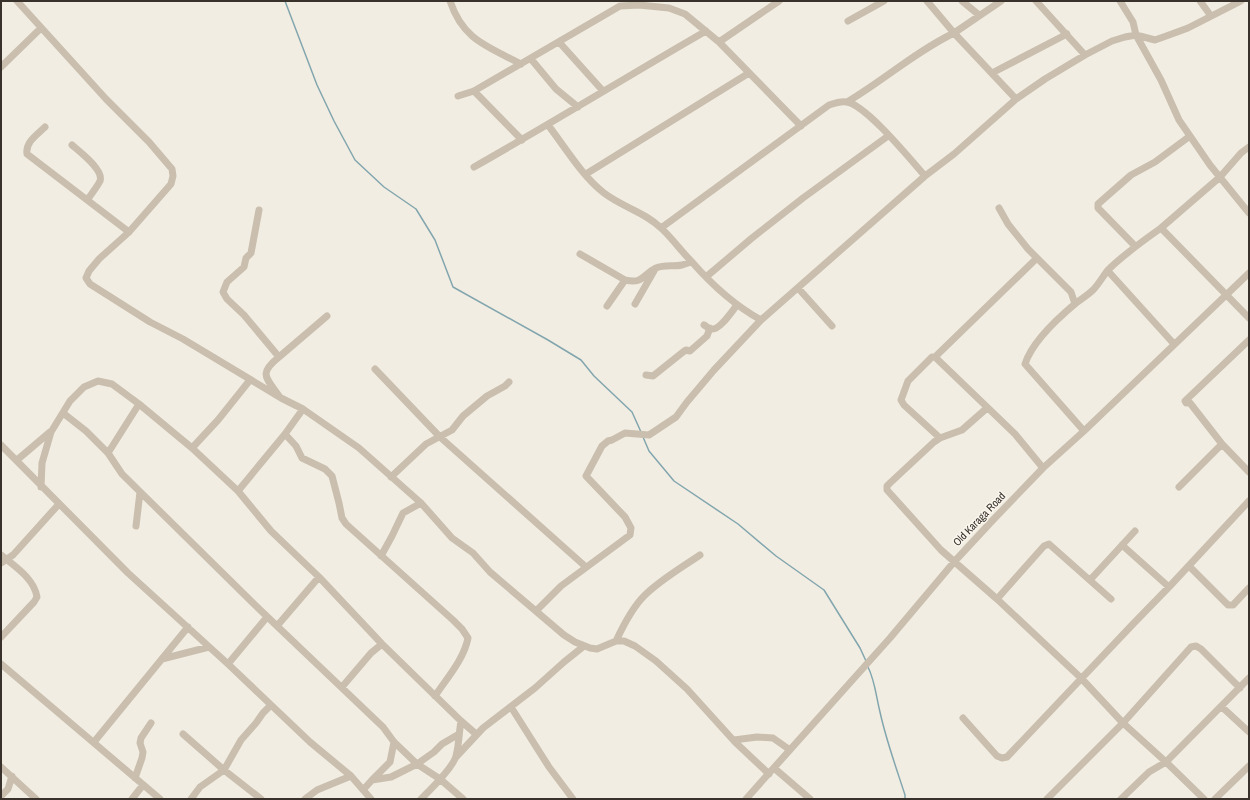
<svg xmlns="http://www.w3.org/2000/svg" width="1250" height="800" viewBox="0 0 1250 800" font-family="'Archivo Narrow',sans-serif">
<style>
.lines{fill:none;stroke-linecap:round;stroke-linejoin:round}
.stream{stroke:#82a6ae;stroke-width:1.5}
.minor{stroke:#cabfae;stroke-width:7}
.labels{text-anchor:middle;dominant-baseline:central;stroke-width:3;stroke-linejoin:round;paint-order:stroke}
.street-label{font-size:11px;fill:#39322c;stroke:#faf6ee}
</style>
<rect width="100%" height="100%" fill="#f2ede2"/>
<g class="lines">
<!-- stream -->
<path class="stream" d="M285,1L317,85L334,121L355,160L384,187L416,209L435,240L453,287L548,340L581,360L594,376L632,412L641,432
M643,437L649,451L674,481L738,524L776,556L824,590L860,648L866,661
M868,667C875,681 876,696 880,712C886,740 896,767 905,795V799"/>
<!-- minor -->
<path class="minor" d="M17,1L106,99L149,142L172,169L173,176L171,184L129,232L99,259L89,271L86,278L90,284L150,322L183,339L281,398L303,409L359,448L421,503L452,538L473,553L490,572L564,635L575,642L590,648L597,649L616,641H624L635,646L656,661L687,689L735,742L769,774
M450,1C463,40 487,46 521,64
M962,1L979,15
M1001,1L954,33L1016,99
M1036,1L1085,55
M1120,1L1133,22L1136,35L1161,80L1179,120L1210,165L1249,213
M1200,1L1211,16
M848,21L884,1
M559,42L603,91
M719,42L779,1
M531,59L556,89L578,107
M1,67L41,28
M992,73L1067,34
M474,91L522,140
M458,96L474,91L620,6L639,5L669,8L685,14L719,42L801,126
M847,102C884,80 915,52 954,33L927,1
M548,125C565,147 582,176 604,193C622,207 645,212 661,228C672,238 681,251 692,262C712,285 734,305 761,320L925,176L954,154L1016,99L1045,79L1085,55L1112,41L1125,37L1136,35L1155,40L1169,35L1188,28L1241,1
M45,127C38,134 25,142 27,154L129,232
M72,145C80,152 104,170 100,181C97,187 92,193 88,199
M1249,147L1241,153L1220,177L1161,228L1249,318
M474,167C552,123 628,76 706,31
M586,174L749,73
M999,208L1008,224L1028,249L1071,292L1075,304
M259,210L251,253L246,258L244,267L227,282L223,292L227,299L244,315L279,357C258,374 266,377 279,396
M661,228L829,105C835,103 841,101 847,102C867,106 910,159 925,176
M1135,246L1098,208V204L1131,175L1155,162L1190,136
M580,254L625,280
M1108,271L1174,344
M706,277L752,238L803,198L888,136
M798,288L832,326
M635,304L654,271
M607,306L625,280C644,284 642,275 656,268C665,264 674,267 682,265C685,264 688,263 691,262
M704,325C706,326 709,329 712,329C720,330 732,311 737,305
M1249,340L1185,401L1186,403H1190L1222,444L1249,472
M279,357L327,316
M935,357L1037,258
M375,369L440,437L586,567
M646,375L653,376L683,352L686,350L690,351L707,336L710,328
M139,404L108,453L122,474L255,605L383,727L394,742L417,764L440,779L463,799
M987,408L962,430L940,438L934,442L890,483L887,486V490L941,550L997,599L1081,678L1123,723L1166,762L1204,799
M63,413L86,431L108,453
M1084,431L1025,364C1032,342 1058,318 1076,303C1081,299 1088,295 1093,290C1099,284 1103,276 1108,270C1124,254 1143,241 1161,228
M285,434L296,446L302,458L325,469L332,476L339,503L342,518L346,524L453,620L462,629L468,638C464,659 447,678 435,696
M940,438L904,405L901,400L908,381L932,357H935L1015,434L1043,468
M1,445L128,573L228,664L310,742L351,776L371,799
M192,448L218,420L250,380
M17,460L50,432
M391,477L426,444L452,430L463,416L487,396L505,386L509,382
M41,487L42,463L51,432L70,401L84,387L98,381L112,384L139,404L192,448L238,491L271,531L319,577L382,644L461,721L476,734
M1179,487L1222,444
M238,491L285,434L303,409
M136,526L140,492
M1122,545L1169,587
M1,555C14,566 34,578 37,597L34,602L1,637
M381,556L392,536L403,513L421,503
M1,563L13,555L59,504
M1189,566L1228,605H1233L1249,588
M1090,580L1135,531
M997,599L1044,546L1049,544L1111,599
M536,611L561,586L630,535L631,528L625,517L586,476L602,446L608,441L612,440L625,433L649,435L676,417L687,402L714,370L761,320
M277,626L319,577
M616,641C623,626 632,608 644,596C660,580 681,568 700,555
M162,659L209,647
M1,664L160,799
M228,664L267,617
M342,687L371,653L382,644
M511,707L549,767L573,799
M1222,707L1249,732
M963,718L997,756L1002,758L1007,757L1133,624L1169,587L1249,501
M183,734L224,770L261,799
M734,740L757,737L773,738L790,750
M94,742L188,627
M456,757L483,728L535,688L564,662L584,646
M1,767L36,799
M774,768L810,799
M135,778L142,758L143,752L140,743L141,738L151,723
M372,780L390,762L394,742
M363,790L372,780L391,777L417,764L434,752L442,744L459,734
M1,796L8,789L12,776
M132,799L143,785
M191,799L200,787L224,770L241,740L256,723L263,713L271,705
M305,799L317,790L351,776
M421,799C430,790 453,768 456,756C459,745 459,732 461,721
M746,799L890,638L954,562L992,521L1043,468L1084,431L1249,273
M1047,799L1123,723L1191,647L1196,646L1201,649L1240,688
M1121,799L1149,772L1166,762L1249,678
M1215,799L1249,766"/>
</g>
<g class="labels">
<!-- street labels -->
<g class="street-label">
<text transform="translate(979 519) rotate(-46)">Old Karaga Road</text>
</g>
</g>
<!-- border -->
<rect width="1250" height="800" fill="none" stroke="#39322c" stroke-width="4"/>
</svg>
